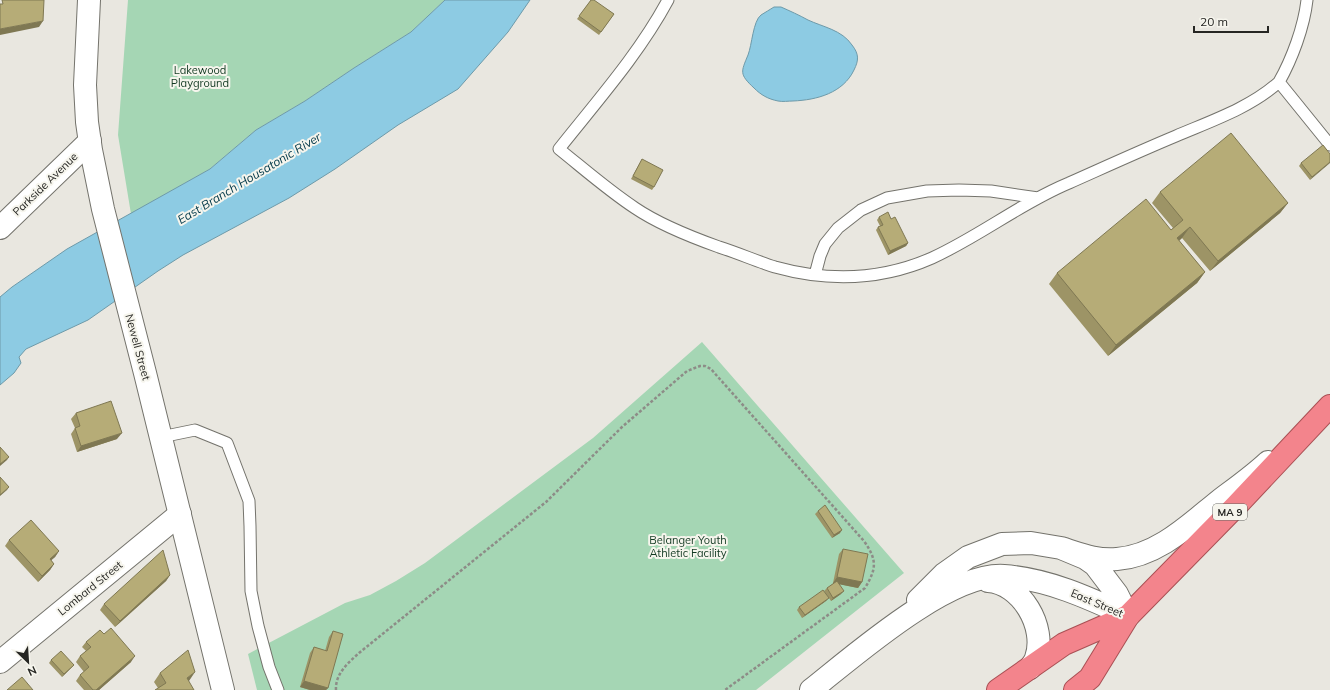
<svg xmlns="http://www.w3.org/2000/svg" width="1330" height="690" viewBox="0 0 1330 690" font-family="Mulish,sans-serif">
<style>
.green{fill:#a5d6b4}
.water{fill:#8dcbe3;stroke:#6e9aa9}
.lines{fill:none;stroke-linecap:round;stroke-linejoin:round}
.service-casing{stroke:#74736c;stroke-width:13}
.minor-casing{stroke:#74736c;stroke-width:24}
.tertiary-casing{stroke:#74736c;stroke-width:24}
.trunk-casing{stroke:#a95054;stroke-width:24}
.path{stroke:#8d8c87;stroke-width:2.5;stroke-dasharray:3 2;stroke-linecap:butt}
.service{stroke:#fff;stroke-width:11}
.minor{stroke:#fff;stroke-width:22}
.tertiary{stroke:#fff;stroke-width:22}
.trunk{stroke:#f3848c;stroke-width:22}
.wall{fill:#9d9466}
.shaded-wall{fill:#7f7853}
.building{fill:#b6ac77;stroke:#7f7853}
.labels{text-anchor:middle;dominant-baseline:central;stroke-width:4;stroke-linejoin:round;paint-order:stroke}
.shield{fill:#f6f5ed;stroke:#646460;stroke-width:1}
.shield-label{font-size:10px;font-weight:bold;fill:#262623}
.park-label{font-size:11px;fill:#123922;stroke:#f6f5ed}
.street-label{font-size:11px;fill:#262623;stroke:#f6f5ed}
.water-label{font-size:12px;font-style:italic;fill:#003849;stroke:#f6f5ed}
</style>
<rect width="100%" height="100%" fill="#e9e7e0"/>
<!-- green -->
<path class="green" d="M128,0H445L411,32L354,68L305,101L256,130L210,169L131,214L118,135Z
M702,342L904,573L756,690H257L248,654L345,603L370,595L396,581L425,563L593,438Z"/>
<!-- water -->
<path class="water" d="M445,0H530L508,32L458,89L398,125L335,169L289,198L183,255L158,271L88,320L26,349L19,357L21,363L14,373L0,385V297L12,287L67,249L210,169L256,130L305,101L354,68L411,32Z
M774,7H781C790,11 799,15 808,20C823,27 842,30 852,45C859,54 859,60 854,70C843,93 817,100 793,101C788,101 783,102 778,101C768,99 761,95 754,88C739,74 741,72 748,55C752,45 753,21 761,15C765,12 770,10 774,7Z"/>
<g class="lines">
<defs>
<path id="service" d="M668,0C639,54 597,101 559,149C584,169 609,191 635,208C660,225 691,237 719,247C738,253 756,261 775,267C829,282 882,280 932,258C980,236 1021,203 1069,183C1105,167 1140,151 1176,136C1211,121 1250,108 1279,82L1330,145
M1279,82C1292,59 1304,27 1307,0
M815,275L820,256L825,244L838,228L861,210L887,198L927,191L959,190L991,191L1038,198
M161,437L195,430L227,443L249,501L250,526L251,591L258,626L269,667L278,690"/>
<path id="minor" d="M0,228L90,141
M0,662L180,514"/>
<path id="tertiary" d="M89,0L85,85L87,122L91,150L103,209L145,373L223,690
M1061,548C1080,554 1097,561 1117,559C1158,556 1190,524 1220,500C1236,488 1253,476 1268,462
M988,581C1021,583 1047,627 1036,658C1035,662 1032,665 1030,668
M918,600L944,574L968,557L1002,544L1031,543L1061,548L1085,558L1095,565L1117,594L1128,616
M811,690C854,656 949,572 1004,576C1048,579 1089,598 1128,616"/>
<path id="trunk" d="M998,690L1064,644L1128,616
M1075,690L1090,678L1128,616L1236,506L1330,406"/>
</defs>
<!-- service casing -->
<use href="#service" class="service-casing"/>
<!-- minor casing -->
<use href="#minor" class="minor-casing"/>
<!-- tertiary casing -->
<use href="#tertiary" class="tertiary-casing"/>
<!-- trunk casing -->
<use href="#trunk" class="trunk-casing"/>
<!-- path -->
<path class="path" d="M336,690C335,674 348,663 359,653L546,502L622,427L687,371L700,366H705L711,369L718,377L864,541C877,560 877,568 865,588L725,690"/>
<!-- service -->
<use href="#service" class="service"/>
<!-- minor -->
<use href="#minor" class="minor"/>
<!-- tertiary -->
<use href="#tertiary" class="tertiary"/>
<!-- trunk -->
<use href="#trunk" class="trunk"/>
</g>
<!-- wall -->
<path class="wall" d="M591,0L614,14L599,35L577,19Z
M1330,154L1310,180L1299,166L1301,163Z
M642,159L654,187L652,190L631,179Z
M1160,192L1288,203L1280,213L1210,271L1182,238L1179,241L1205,272L1197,283L1108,356L1049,284L1057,273L1171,230L1173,228L1152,203Z
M879,217L891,219L908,243L906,246L888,255L876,230L878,227L880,226L877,220Z
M76,413L117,439L77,452L71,434L75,428L71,419Z
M818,511L840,533L832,538L815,514Z
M9,540L59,551L55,557L51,560L54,564L50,570L38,582L5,546Z
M843,549L862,582L858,588L839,584L841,594L831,601L824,591L827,588L834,583H833L839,554Z
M170,575L166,581L115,627L100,610L104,604Z
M826,601L802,618L797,610L799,607Z
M333,631L328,688L326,690H310L300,687L310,653L314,647L325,651L329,637Z
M104,634L131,662L99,690H84L76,681L80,675L84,672L76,662L80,656L86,651L82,647L86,642Z
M51,660L74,665L62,677L49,663Z
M160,673L189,681L158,688L154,682Z"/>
<!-- shaded-wall -->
<path class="shaded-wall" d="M43,21L39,27L0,35V29Z
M1330,162V163L1310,180L1312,177Z
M1288,203L1280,213L1210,271L1218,261Z
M1190,227L1182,238L1169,249L1177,238Z
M908,243L906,246L888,255L890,251Z
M1205,272L1197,283L1108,356L1116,345Z
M122,433L117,439L77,452L81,446Z
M9,457L7,460L0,466V464Z
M9,487L7,490L0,496V495Z
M842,530L840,533L832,538L834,535Z
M59,551L55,557L46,565L50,559Z
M54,564L50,570L38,582L42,576Z
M170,575L166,581L115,627L120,621Z
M837,577L862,582L858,588L833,583Z
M844,591L841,594L831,601L833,598Z
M829,598L826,601L802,618L805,615Z
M135,656L131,662L99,690H96Z
M74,665L62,677L64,674Z
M195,672L189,681L181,686L187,678Z
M304,681L328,688L326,690H310L300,687Z"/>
<!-- building -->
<path class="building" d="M2,0H44L43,21L0,29V4H3Z
M591,0H594L614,14L601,32L579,16Z
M1231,133L1288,203L1218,261L1190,227L1177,238L1205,272L1116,345L1057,273L1146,199L1171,230L1183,220L1160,192Z
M1323,145L1330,154V162L1312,177L1301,163Z
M642,159L663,170L654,187L633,176Z
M888,212L891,219L895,217L908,243L890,251L878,227L883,225L879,217Z
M111,401L122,433L81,446L75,428L80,426L76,413Z
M0,447L9,457L0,464Z
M0,477L9,487L0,495Z
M825,505L842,530L834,535L818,511Z
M31,520L59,551L50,559L54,564L42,576L9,540Z
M843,549L868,554L862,582L837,577Z
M163,550L170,575L120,621L104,604Z
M837,581L844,591L833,598L827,588Z
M823,590L829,598L805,615L799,607Z
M111,628L135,656L96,690H93L80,675L89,667L80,656L91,647L86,642L100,630L104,634Z
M333,631L343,634L328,688L304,681L314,647L327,651Z
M188,650L195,672L187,678L194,690H155L166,683L160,673Z
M61,651L74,665L64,674L51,660Z
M22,677L33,690H7Z"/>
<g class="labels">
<!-- shield labels -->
<rect class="shield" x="1213" y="504" width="34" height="16" rx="3"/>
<g class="shield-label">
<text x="1230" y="512">MA 9</text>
</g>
<!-- park labels -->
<g class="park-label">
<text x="200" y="70">Lakewood<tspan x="200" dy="13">Playground</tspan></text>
<text x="688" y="540">Belanger Youth<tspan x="688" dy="13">Athletic Facility</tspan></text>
</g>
<!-- street labels -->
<g class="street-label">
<text transform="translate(45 184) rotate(-44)">Parkside Avenue</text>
<text transform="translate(138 347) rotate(75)">Newell Street</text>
<text transform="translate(90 588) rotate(-39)">Lombard Street</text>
<text transform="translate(1097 603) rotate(23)">East Street</text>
</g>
<!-- water labels -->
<g class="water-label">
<text transform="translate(249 178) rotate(-31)">East Branch Housatonic River</text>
</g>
</g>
<!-- north arrow -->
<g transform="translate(28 662) rotate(155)" stroke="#f6f5ed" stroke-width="3" paint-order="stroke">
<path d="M0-3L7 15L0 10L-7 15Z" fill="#262623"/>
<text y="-6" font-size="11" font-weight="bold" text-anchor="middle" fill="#262623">N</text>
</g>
<!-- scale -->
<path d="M1194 26v6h74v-6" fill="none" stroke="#262623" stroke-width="2"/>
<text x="1200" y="26" font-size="12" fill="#262623" stroke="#f6f5ed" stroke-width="3" paint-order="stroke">20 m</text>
</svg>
